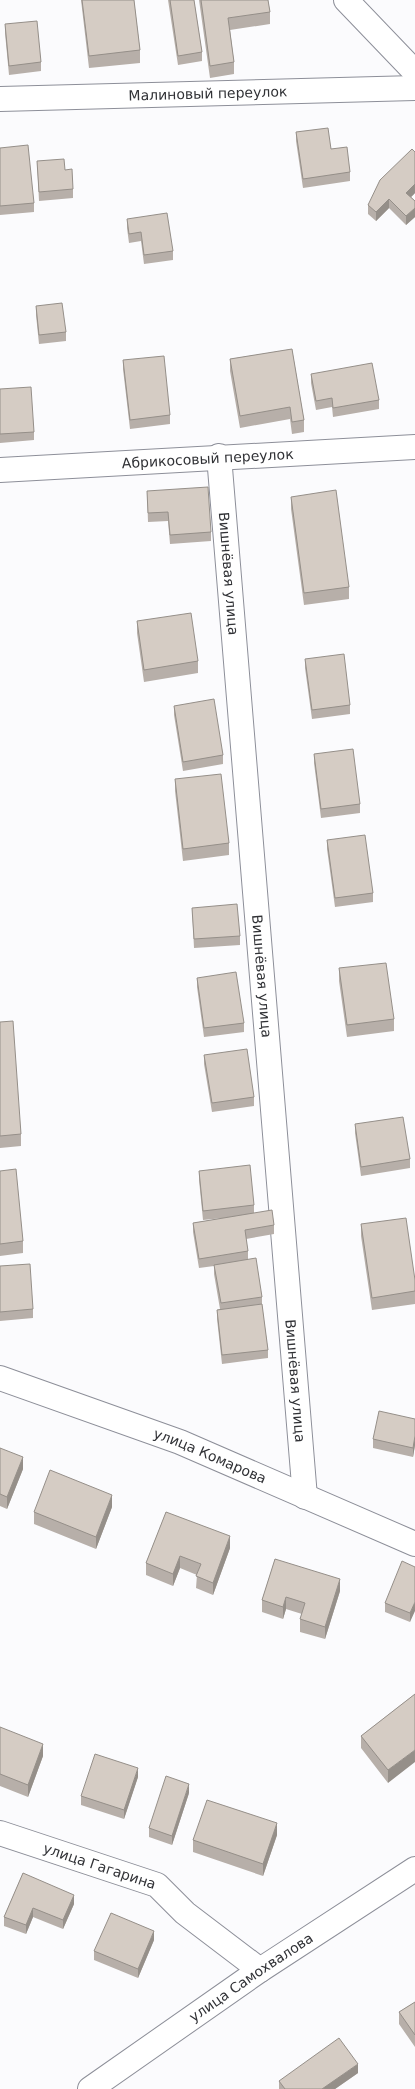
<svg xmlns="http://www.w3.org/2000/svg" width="415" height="2089" viewBox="0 0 415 2089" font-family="'DejaVu Sans',sans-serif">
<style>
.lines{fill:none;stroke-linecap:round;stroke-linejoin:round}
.minor-casing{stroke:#8d8f99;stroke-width:26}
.minor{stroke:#fff;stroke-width:24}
.wall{fill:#b7afa9}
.shaded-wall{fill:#958f89}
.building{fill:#d5ccc4;stroke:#958f89}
.labels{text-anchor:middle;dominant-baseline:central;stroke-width:5;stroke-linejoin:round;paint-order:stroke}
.street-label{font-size:14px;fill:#313236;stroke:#fff}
</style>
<rect width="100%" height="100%" fill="#fbfbfd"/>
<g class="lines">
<defs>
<g id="minor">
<path d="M346,0L415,72"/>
<path id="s1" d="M0,99L415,88"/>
<path id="s2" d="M219,456L305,1497"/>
<path id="s3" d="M0,470L415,447"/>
<path id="s4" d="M0,1378L180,1442L415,1544"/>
<path id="s5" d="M0,1833L157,1885L185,1913L260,1970"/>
<path id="s6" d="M90,2089L260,1970L415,1869"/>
</g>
</defs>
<!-- minor casing -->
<use href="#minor" class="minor-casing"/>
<!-- minor -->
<use href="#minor" class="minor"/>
</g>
<!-- wall -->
<path class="wall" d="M81,0H134L140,50V63L89,68Z
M168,0H194L202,52V61L178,65Z
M199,0H268L270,12V24L230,30L234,62V74L210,78Z
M5,24L41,62V71L9,75L5,33Z
M296,132L331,149L350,172V181L303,188L296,141Z
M0,148L34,203V212L0,215Z
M415,152V193L411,197L415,201V217L406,225L389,208L376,221L368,214V205Z
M37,161L65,170L73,189V198L39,201Z
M127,219L173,251V260L144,264L141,241L129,243L127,228Z
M36,306L66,332V341L39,344L36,315Z
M292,349L304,420V432L292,434L290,419L240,428L230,371V359Z
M123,360L170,415V424L130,429L123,369Z
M311,374L379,400V409L333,417L332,407L316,410L311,383Z
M0,389L34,432V440L0,443Z
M147,491L211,532V541L170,544L168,521L148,522Z
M291,497L349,587V599L304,605L291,509Z
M137,621L198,661V673L144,682L137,633Z
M305,659L350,705V714L312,719L305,668Z
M174,706L223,755V764L183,771L174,715Z
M314,754L360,804V813L321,818L314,763Z
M175,779L229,843V855L183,861L175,791Z
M327,840L373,893V902L335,907L327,849Z
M192,908L240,936V945L194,948Z
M339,968L394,1019V1031L347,1037L339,981Z
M197,978L244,1023V1032L204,1037L197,987Z
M0,1022L21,1134V1146L0,1148Z
M204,1055L254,1097V1106L212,1112L204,1064Z
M355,1124L410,1159V1168L361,1176L355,1133Z
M0,1171L23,1241V1253L0,1256Z
M199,1171L254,1205V1213L274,1225V1234L246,1239L248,1251V1260L262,1297V1305L268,1350V1358L222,1364L217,1319V1310L220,1309L214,1274V1266L199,1268L193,1232V1223L223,1218L203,1220L199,1180Z
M361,1224L415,1280V1304L372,1310L361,1236Z
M0,1266L33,1309V1318L0,1321Z
M415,1419V1445L413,1457L373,1448V1439Z
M0,1448L23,1469L7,1509L0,1506Z
M112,1507L96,1549L34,1524V1512Z
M166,1512L230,1548L213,1595L196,1588L197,1575L180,1568L173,1586L146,1575V1563Z
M275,1559L340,1591L325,1639L300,1632V1619L302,1614L286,1609L283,1619L262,1612V1600Z
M415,1567L410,1622L385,1612V1603Z
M415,1694L388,1783L361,1748V1736Z
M0,1727L43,1756L28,1797L0,1786Z
M138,1777L124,1819L81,1805V1796Z
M189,1793L172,1845L149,1837V1828Z
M277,1835L263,1876L193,1852V1840Z
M23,1873L74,1904L63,1929L33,1917L26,1934L4,1926V1917Z
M154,1940L138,1978L94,1960V1951Z
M415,2002V2047L399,2024V2012Z
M358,2073L335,2089H279V2081Z"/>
<!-- shaded-wall -->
<path class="shaded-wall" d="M415,184V193L406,202V193Z
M389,199V208L376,221V212Z
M415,208V217L406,225V216Z
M415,1436V1445L413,1457V1448Z
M23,1457V1469L7,1509V1497Z
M112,1495V1507L96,1549V1537Z
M230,1536V1548L213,1595V1583Z
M180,1556V1568L173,1586V1574Z
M340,1579V1591L325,1639V1627Z
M286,1597V1609L283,1619V1607Z
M415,1602V1611L410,1622V1613Z
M43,1744V1756L28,1797V1785Z
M415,1750V1762L388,1783V1770Z
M138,1768V1777L124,1819V1810Z
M189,1784V1793L172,1845V1836Z
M277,1823V1835L263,1876V1864Z
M74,1895V1904L63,1929V1920Z
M33,1908V1917L26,1934V1925Z
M154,1931V1940L138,1978V1969Z
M358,2064V2073L335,2089H322Z"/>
<!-- building -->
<path class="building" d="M82,0H134L140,50L89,56Z
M170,0H194L202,52L178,56Z
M201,0H268L270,12L228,18L234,62L210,66Z
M37,21L41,62L9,66L5,24Z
M328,128L331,149L347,147L350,172L303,179L296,132Z
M28,145L34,203L0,206V148Z
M412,149L415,152V184L406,193L415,201V208L406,216L389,199L376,212L368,205L380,180Z
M64,159L65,170L72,169L73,189L39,192L37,161Z
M167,213L173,251L144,255L141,232L129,234L127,219Z
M62,303L66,332L39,335L36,306Z
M292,349L304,420L292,422L290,407L240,416L230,359Z
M164,356L170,415L130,420L123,360Z
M372,363L379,400L333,408L332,398L316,401L311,374Z
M31,387L34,432L0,434V389Z
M208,487L211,532L170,535L168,512L148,513L147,491Z
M336,490L349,587L304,593L291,497Z
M191,613L198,661L144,670L137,621Z
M344,654L350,705L312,710L305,659Z
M214,699L223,755L183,762L174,706Z
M353,749L360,804L321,809L314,754Z
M221,774L229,843L183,849L175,779Z
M365,835L373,893L335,898L327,840Z
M237,904L240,936L194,939L192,908Z
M386,963L394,1019L347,1025L339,968Z
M236,972L244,1023L204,1028L197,978Z
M13,1021L21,1134L0,1136V1022Z
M247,1049L254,1097L212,1103L204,1055Z
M403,1117L410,1159L361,1167L355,1124Z
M250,1165L254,1205L203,1211L199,1171Z
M16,1169L23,1241L0,1244V1171Z
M272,1210L274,1225L245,1230L248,1251L199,1259L193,1223Z
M406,1218L415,1280V1291L372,1298L361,1224Z
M256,1258L262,1297L221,1303L214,1265Z
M30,1264L33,1309L0,1312V1266Z
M262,1304L268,1350L222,1355L217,1310Z
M379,1411L415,1419V1436L413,1448L373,1439Z
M0,1448L23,1457L7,1497L0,1494Z
M50,1470L112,1495L96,1537L34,1512Z
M166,1512L230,1536L213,1583L196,1576L201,1564L180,1556L173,1574L146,1563Z
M275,1559L340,1579L325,1627L300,1619L305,1603L286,1597L283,1607L262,1600Z
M402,1561L415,1567V1602L410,1613L385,1603Z
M415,1694V1750L388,1770L361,1736Z
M0,1727L43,1744L28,1785L0,1774Z
M95,1754L138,1768L124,1810L81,1796Z
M166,1776L189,1784L172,1836L149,1828Z
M207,1800L277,1823L263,1864L193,1840Z
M23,1873L74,1895L63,1920L33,1908L26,1925L4,1917Z
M111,1913L154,1931L138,1969L94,1951Z
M415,2002V2035L399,2012Z
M339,2038L358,2064L322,2089H285L279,2081Z"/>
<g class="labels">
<!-- street labels -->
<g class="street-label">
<text stroke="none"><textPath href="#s1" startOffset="208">Малиновый переулок</textPath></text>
<text stroke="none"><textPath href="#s3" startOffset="208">Абрикосовый переулок</textPath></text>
<text stroke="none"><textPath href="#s2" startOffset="118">Вишнёвая улица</textPath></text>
<text stroke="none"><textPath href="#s2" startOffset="522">Вишнёвая улица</textPath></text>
<text stroke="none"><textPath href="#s2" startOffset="928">Вишнёвая улица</textPath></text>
<text stroke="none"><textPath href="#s4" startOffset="224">улица Комарова</textPath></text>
<text stroke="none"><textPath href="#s5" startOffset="105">улица Гагарина</textPath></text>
<text stroke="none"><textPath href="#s6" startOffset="196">улица Самохвалова</textPath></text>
</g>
</g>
</svg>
